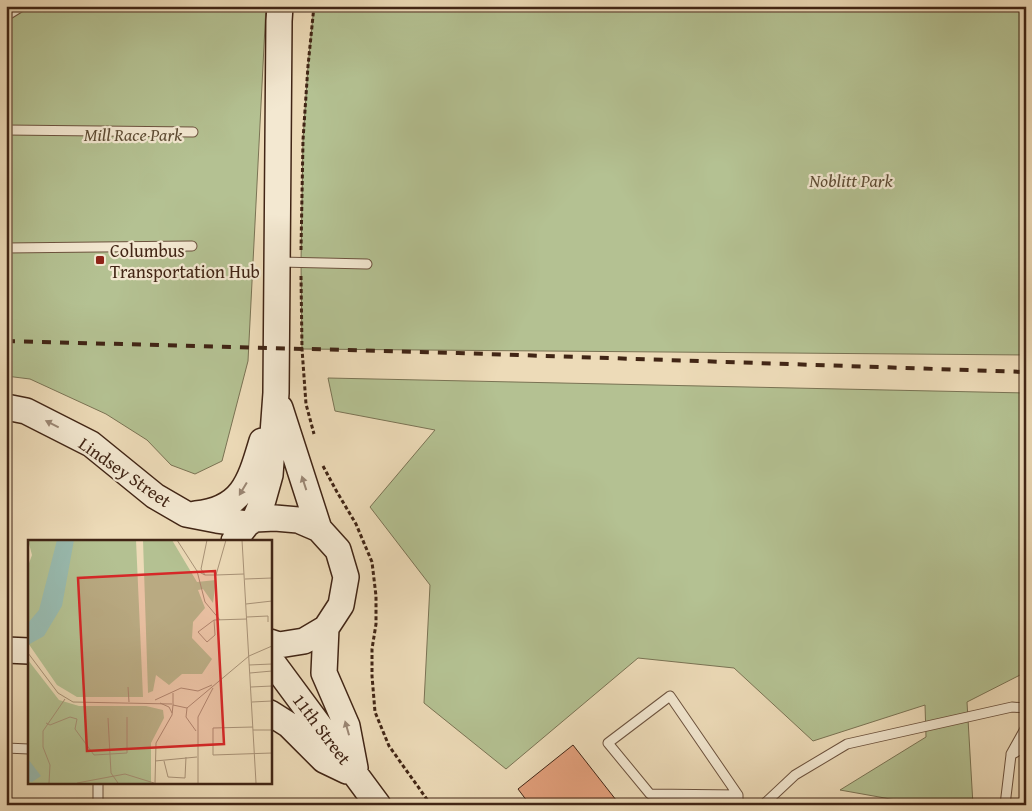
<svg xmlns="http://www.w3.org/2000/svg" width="1032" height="811" viewBox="0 0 1032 811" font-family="'Gentium Book Plus',serif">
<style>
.green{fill:#b4c192;stroke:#7a7354}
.building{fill:#e29f7b;stroke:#412515}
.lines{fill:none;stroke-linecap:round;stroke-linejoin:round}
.lane-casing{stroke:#6c523e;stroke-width:11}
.secondary-casing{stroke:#412515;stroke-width:28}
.path{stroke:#412515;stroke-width:3;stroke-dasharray:4 2.5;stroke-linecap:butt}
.lane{stroke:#f3e8d1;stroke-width:9}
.secondary{stroke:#f3e8d1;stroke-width:25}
.rail{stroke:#412515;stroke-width:4;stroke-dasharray:9 9;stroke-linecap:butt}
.oneway{fill:#9a8673}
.poi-dot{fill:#8f2418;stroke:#f3e8d1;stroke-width:2}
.labels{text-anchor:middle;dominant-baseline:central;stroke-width:4.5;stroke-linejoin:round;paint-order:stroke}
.park-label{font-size:18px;font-style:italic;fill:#5e4c34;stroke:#f3e8d1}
.poi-label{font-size:18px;fill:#412515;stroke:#f3e8d1;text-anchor:start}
.street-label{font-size:18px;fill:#412515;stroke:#f3e8d1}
.inset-road{fill:none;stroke:#a89277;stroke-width:1}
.view{fill:#d62828;fill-opacity:0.15;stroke:#d62828;stroke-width:2.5}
.inset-edge{fill:none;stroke:#412515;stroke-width:2.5}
</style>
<rect width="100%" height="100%" fill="#eddbb8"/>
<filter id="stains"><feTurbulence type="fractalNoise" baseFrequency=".004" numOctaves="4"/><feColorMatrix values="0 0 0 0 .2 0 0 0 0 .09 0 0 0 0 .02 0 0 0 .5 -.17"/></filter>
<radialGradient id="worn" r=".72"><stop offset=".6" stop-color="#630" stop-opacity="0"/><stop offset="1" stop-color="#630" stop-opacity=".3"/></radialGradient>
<!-- green -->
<path class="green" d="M6,6H266L248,361L222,461L195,474L171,465L147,440L106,414L30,379L6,376Z
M314,6H1026V355L302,349L301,262L303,140L308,66Z
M328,378L1026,393V672L967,702L973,805H924L840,790L926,737L925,705L813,741L734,668L638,658L506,769L424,703L430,585L370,507L435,430L335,411Z"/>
<!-- building -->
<path class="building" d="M573,745L620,805H530L518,789Z"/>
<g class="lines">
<defs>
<path id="lane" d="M6,16L22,6
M6,130L193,132
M6,248L192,246
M280,262L367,264
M6,748L29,749
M1011,754L1026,727
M98,805V782
M738,805V795L670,696L608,743L650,794L738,795
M763,805L795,775L847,744L1012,707L1026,708
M1005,805L1011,755L1026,746"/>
<path id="secondary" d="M6,407L26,411L91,444L155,496L186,514L217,520L247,524
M280,408L319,529
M196,514C243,509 250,481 262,441
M255,519L263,500L270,475L276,393L279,21L280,6
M234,541L247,524L255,519L275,518L298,520L319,529L338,550L346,577L341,605L326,628L304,641L279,645L270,642
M326,628L324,673L347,726L355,768
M6,650L29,651
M270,659L378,805
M270,713L289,725L324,760L347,771"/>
</defs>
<!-- lane casing -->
<use href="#lane" class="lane-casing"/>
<!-- secondary casing -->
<use href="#secondary" class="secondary-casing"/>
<!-- path -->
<path class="path" d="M301,250L303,140L308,66L314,6
M301,276L302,349L306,404L314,434
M323,466L337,492L356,524L372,562L376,596V624L372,649V676L375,712L389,746L431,805"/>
<!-- lane -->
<use href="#lane" class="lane"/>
<!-- secondary -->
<use href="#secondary" class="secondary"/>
<!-- rail -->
<path class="rail" d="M6,341L458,353L1026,372"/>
</g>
<!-- one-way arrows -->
<defs><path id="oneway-solid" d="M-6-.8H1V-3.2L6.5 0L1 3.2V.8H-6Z" transform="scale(1.25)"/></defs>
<g class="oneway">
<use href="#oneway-solid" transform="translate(52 424) rotate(-153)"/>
<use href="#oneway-solid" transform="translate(304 483) rotate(-108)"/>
<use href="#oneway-solid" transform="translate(243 489) rotate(121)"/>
<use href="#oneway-solid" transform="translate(347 728) rotate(-106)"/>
</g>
<!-- markers -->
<rect class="poi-dot" x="95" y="255" width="10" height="10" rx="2.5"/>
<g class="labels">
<!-- park labels -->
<g class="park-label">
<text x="133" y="134">Mill Race Park</text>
<text x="851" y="180">Noblitt Park</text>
</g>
<!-- poi labels -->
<g class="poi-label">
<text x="110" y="250">Columbus<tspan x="110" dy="21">Transportation Hub</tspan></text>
</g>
<!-- street labels -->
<g class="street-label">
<text transform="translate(125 472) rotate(35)">Lindsey Street</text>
<text transform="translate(322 729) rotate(53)">11th Street</text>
</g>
</g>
<!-- overview -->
<g transform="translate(28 540)">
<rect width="244" height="244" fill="#eddbb8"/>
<path d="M0,0H108L115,157H49L29,145L0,103V26L4,15ZM115,0H144L169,42L188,40L185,63L175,49L170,50L177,68L165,82L164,98L184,119L174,134H154L141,145L128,135L125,151L120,153ZM0,120L31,160L51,166H118L135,170L136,178L123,203V243H0Z" fill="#b4c192"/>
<path d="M29,0H46L34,66L16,96L0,105V83L11,70ZM0,219L13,236L4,242L0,241Z" fill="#99bbb0"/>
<path class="inset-road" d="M149,0L169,31L177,35M179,0L173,29L177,35H188M198,0L188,35L216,34M214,0L228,243M169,31L177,62L192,80M217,39L244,38M218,64L244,61M219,77L240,76V82M186,80L187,95L179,102L170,92L186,80L219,79M0,113L30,153L45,162L144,164M221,125L244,124M222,133L244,131M100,147L101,162M223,147L244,146M145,153V165L159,168L221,116L244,106M127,160L153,148L170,151L184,145M224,162L244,161M132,163L141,167L144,173M159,168L158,177L168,191M80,178L83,233L90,243M18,183L22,185L42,177L49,179L47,189L66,215L99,213V177M225,187L185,188V215L244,213M225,190H244M127,221L169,217M136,221L140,237L157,238L158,217M21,243L22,225L15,207V191L37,159M49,243L97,234L126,243M127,243L128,203L144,175L145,165M170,243V177L185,148"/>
<path class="view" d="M187,31L196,204L59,211L50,38Z"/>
<rect width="244" height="244" class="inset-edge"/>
</g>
<!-- margin -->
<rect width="1032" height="811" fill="none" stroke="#eddbb8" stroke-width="25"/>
<rect x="8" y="8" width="1017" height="796" fill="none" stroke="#412515" stroke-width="2.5"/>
<rect x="12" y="12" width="1007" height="786" fill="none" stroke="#412515"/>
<rect width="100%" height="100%" filter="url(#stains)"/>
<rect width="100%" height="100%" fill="url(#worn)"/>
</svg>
